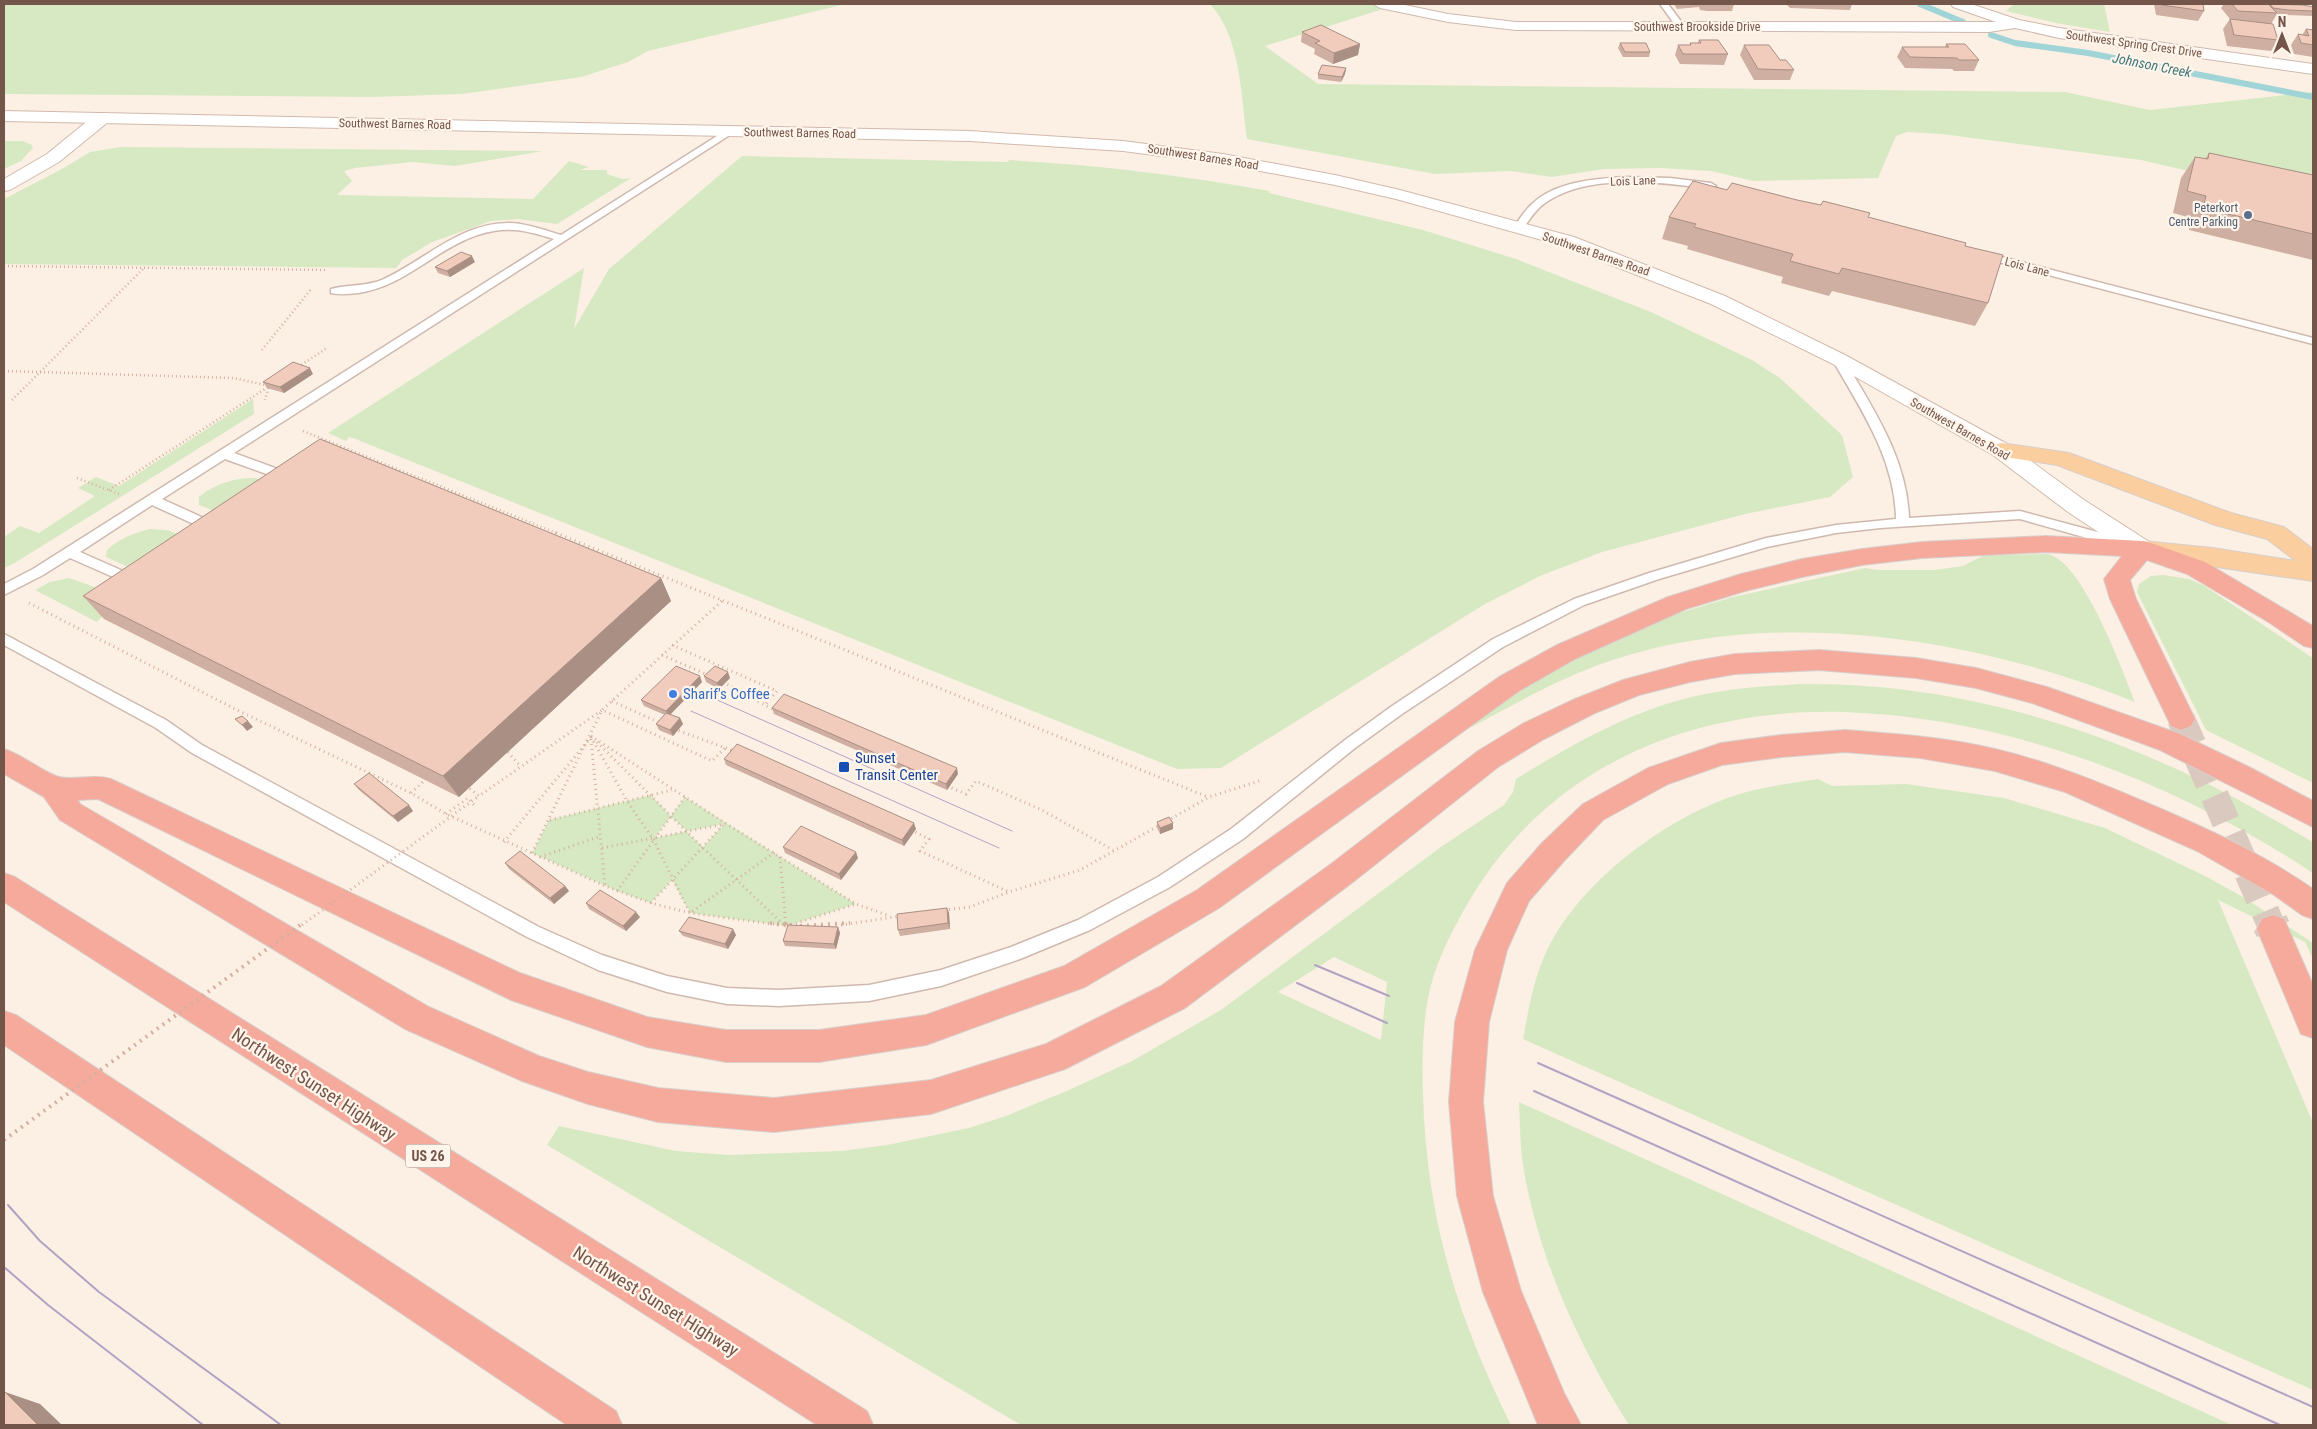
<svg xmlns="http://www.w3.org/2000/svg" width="2317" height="1429" viewBox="0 0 2317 1429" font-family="'Roboto Condensed',sans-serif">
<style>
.green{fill:#d6e9c3;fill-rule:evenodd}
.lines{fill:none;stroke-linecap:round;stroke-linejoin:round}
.stream{stroke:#a0d4d7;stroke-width:6}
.motorway-tunnel-far1{stroke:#dac9be;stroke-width:28;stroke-dasharray:28 14;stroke-linecap:butt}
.motorway-tunnel{stroke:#dac9be;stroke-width:36;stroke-dasharray:36 18;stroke-linecap:butt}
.service-casing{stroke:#cfb9ae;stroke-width:3}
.minor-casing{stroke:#cfb9ae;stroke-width:2}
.secondary-casing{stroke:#d2b9ab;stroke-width:2}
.primary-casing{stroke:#d8cfcc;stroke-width:2}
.motorway-casing{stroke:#d8cfcc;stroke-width:2}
.path-far2{stroke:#d6afa0;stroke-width:2.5;stroke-dasharray:1 3;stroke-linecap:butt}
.path-far1{stroke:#d6afa0;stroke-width:3;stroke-dasharray:1 4;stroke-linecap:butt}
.path{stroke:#d6afa0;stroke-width:4;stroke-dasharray:2 5;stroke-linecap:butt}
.service{fill:#fff;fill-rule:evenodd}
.minor{fill:#fff;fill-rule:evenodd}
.secondary{fill:#fff;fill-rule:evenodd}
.primary{fill:#face9e;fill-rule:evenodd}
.motorway{fill:#f5aa9c;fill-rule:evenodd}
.tram-far1{stroke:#b2a3c5;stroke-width:1}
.tram{stroke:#b2a3c5;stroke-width:2}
.path-bridge-far1{stroke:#d6afa0;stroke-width:3;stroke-dasharray:1 4;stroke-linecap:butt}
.path-bridge{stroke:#d6afa0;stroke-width:4;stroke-dasharray:2 5;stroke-linecap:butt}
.wall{fill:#cfafa2}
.shaded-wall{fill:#a98f84}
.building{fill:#f1ccbc;stroke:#a98f84}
.service-dot{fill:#5c6f8a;stroke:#fff5eb;stroke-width:2}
.shop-dot{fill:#3f7fe0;stroke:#fff5eb;stroke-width:2}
.transit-dot{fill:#1a4fb4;stroke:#fff5eb;stroke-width:2}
.labels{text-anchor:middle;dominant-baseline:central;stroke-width:4.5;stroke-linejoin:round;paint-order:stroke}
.far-street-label{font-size:12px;fill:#74554a;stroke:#fff5eb}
.far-service-label{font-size:12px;fill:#4e5e75;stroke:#fff5eb;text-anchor:end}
.far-water-label{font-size:14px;font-style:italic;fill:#3e7679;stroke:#fff5eb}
.shield{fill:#fff5eb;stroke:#9e857a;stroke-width:1}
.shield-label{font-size:14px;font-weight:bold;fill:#74554a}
.shop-label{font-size:15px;fill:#366cbe;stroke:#fff5eb;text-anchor:start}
.transit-label{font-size:15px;fill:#164399;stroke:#fff5eb;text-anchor:start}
.near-street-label{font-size:18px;fill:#74554a;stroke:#fff5eb}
</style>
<rect width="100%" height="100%" fill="#fcf0e4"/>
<!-- green -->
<path class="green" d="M4,4H846L648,51L628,62L581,77L462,94L372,97L4,94Z
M1210,4H1399L1265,46L1318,84L2065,92L2150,110L2313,92V200L2141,160L1942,134L1907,132L1896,136L1878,178L1753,181L1711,171L1660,168L1604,169L1552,177L1511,171L1435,174L1247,139C1241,96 1241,37 1210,4Z
M2014,4H2104L2110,32L2056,23L2006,11Z
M4,141H23L32,145L33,148L21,161L4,169Z
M120,147L543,151L455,166L412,162L355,168L344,171L352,181L337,195L533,199L569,161L589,167L580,170H607V174L622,179L631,178L557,224L517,219L491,221L432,242L402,260L396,268L4,264V199L62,169L90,152Z
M742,156L1008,162L1009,160C1097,165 1183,175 1269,191V193L1423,230L1516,259L1651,312L1752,360L1781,379L1842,435L1853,477L1830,497L1745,514L1602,552L1540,576L1485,604L1221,768L1177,769L353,438L349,437L346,441L328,433L584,268L574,329L609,269Z
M253,399L254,414L13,564L4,568V537L20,526L39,533L95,496L78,488L96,477L119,486Z
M256,478L285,490L239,521L199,505V497C213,484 237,477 256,478Z
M150,529L167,530L204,544L153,578L106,557L107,550C120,538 134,533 150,529Z
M2048,554C2083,562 2122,669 2135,702C1977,638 1775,605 1610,661C1561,677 1515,704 1470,728L1484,714L1560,666L1662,618L1733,597L1865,568L1877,570H1934L1963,566L1984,555Z
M2163,575L2189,579L2203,585L2313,658V783L2206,730L2137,592L2139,584L2151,576Z
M69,578L109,592L112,605L97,622L35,590L50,582Z
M1800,684C1941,682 2076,720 2202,781C2239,799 2275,820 2311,841L2313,843V873C2176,783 2009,717 1843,712C1687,708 1544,768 1465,908C1449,937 1434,966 1428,998C1421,1038 1422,1077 1424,1118C1431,1233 1460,1322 1511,1425H1021L547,1145L559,1126L676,1151L728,1155L842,1151L887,1145L969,1128L1006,1116L1069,1090L1132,1061L1221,1010L1441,847L1504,805L1513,792L1516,779C1578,741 1644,703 1717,692C1745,687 1773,686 1800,684ZM1334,957L1387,982L1381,1040L1278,992Z
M1818,779L1832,786L1906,784L2004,798L2105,828L2205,876L2243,897L2313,943V959L2305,942L2218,900L2313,1123V1390L1523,1039C1528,1013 1532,987 1542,962C1571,887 1667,815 1743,793C1768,786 1793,783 1818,779Z
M651,795L671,816L685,797L856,904L787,926L690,913L672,880L651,903L617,891L532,853L549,820ZM671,817L687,831L654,838ZM724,824L703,847L687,832L688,831Z
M1519,1102L2232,1425H1629C1580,1348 1540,1262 1524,1171C1520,1148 1520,1125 1519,1102Z"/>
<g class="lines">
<!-- stream -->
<path class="stream" d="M1920,4L1963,22
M1991,35L2015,43L2088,53L2313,97"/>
<!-- motorway-tunnel-far1 -->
<path class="motorway-tunnel-far1" d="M2181,719L2271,925"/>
<!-- motorway-tunnel -->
<path class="motorway-tunnel" d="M2270,923L2273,929"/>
<defs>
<path id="service" d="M1660,4H1668L1685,27L1684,29H1678Z
M728,129L736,131L234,453L294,475L296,478L294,481H286L225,459L162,499L219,525L221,528L219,531H209L152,505L80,552L139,578L141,581L139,584H129L70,558L43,575L4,595V584L33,569L554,239C534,233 515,227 494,231C443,239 410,286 358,293C349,294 340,295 331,293V289C349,284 367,287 384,279C425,260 460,223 509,223C526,223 544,230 561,235Z
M1623,177L1670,178L1711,183L1716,186L1711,189C1661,182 1583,172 1541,206C1533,213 1528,222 1522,230L1518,231L1513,228C1519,220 1524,211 1532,204C1555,182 1593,179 1623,177Z
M1983,252L2313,338V344L1979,257L1978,255Z
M1838,356L1844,359C1873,409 1907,458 1909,518L2020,511L2131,541L2133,544L2131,547L2126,549L2020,519L1880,528L1836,533L1767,547L1659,579L1584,605L1503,647L1402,714L1355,748L1243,839L1170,887L1090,930L1020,959L941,986L869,1001L779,1006L727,1004L667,992L598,970L527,937L192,753L156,728L4,645V634L166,720L202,745L539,927L602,955L667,976L727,988L779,990L869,985L941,970L1011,947L1078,920L1158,877L1231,829L1345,740L1392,706L1493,639L1574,599L1649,573L1766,538L1836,525L1896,519C1895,458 1861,410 1832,359Z"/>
<path id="minor" d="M1373,4H1400L1448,14L1516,22H1996L1953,7L1951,4H1971L2019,20L2059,28L2313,64V74L2059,38L2015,28L1989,32L1516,30L1448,22L1380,8Z
M102,113L108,114L110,118L108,122L59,162L10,190L4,191V179L47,154L96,114Z"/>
<path id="secondary" d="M4,111L970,131L1123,141L1223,154L1335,175L1400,190L1574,237L1725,296L1845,355L2009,445L2084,500L2151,543L2154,549L2151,555L2142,557L2133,555L2068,512L1993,455L1831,363L1711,304L1560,245L1396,199L1335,185L1223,164L1123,151L970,141L4,121Z"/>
<path id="primary" d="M2001,443L2069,453L2231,513L2284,527L2313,549V581L2134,555L2131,549L2134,543L2143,541L2212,548L2296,561L2267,539L2215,525L2057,465L1993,455L1990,450L1993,445Z"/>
<path id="motorway" d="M2046,536L2142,541L2151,543L2205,562L2313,626V648L2304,646L2270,623L2187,574L2147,560L2130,580L2136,599L2195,719L2191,726L2181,730L2171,726L2110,599L2104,579L2122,556L2046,552L1922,558L1862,565L1802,577L1745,591L1686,609L1575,659L1519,691L1219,908L1085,987L926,1045L819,1062H726L647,1047L511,1000L98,799L78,800L80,804L429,1007L539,1056L588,1072L658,1088L774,1098L931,1080L1046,1044L1161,986L1331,864L1478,751L1524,723L1575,699L1623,680L1690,662L1735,654L1819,650L1916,658L1976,668L2047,687L2180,734L2249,767L2313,801V827L2160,750L2032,703L1976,688L1916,678L1819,670L1735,674L1690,682L1639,695L1595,713L1544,739L1498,767L1353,882L1185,1008L1065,1069L931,1114L774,1132L658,1122L588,1104L522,1081L405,1029L60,820L44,797L4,774V749C23,755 38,769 56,776C70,782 93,773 111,779L520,973L647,1017L726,1030H819L926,1015L1064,966L1197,890L1499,677L1557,645L1668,597L1741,574L1802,559L1862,549L1922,542Z
M1845,730C1895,734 1946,737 1995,749C2050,762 2101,783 2152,805C2208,829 2263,854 2313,889V919L2302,915L2274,895L2197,851L2065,792L1995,771L1920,758L1845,752L1781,757L1722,765L1668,784L1603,820L1564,861L1529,901L1507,950L1489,1022L1483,1102L1493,1196L1521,1291L1564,1393L1581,1425H1538L1483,1292L1457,1196L1449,1102L1455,1022L1475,950L1507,883L1542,843L1583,804L1648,768L1721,743L1781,735Z
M4,873L15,877L867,1411L873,1425H817L4,902Z
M2273,915L2284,919L2313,985V1038L2301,1034L2257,929L2262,919Z
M4,1011L16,1015L616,1411L622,1425H567L4,1045Z"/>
</defs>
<!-- service casing -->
<use href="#service" class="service-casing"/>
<!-- minor casing -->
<use href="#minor" class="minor-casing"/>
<!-- secondary casing -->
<use href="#secondary" class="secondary-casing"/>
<!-- primary casing -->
<use href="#primary" class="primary-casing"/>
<!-- motorway casing -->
<use href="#motorway" class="motorway-casing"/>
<!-- path-far2 -->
<path class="path-far2" d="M4,266L328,270
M262,350L312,288
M298,367L327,348
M4,371L234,378L269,386L265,400
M12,400L144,268
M303,431L559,534
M77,478L119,494
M109,490L268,387"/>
<!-- path-far1 -->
<path class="path-far1" d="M556,533L1208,797
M29,603L237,710L411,793L446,814L605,886L651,903L690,913L780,925
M672,645L777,691L764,706
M662,655L708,675
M723,682L774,710
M612,701L662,724
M674,729L734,751
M591,736L725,823L856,904L890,916
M591,737L627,801L653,839L690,913L775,852
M591,739L605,886
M597,742L703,848L784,925
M508,752L521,767
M469,784V788L479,796L602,710L712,761L726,747
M947,786L966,794L976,781L1042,810L1113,850
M411,793L425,780
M446,814L468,798L474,805
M550,820L672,790
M1167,821L1209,797L1262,780
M911,830L929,839L920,851L1009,892
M504,842L588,741
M602,848L725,824
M532,853L602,710L722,601
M540,857L601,836
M780,857L786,925
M617,891L685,797
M651,903L724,824
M944,910L970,907L1009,892L1080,870L1160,825
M791,925L856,904
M841,925L901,916"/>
<!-- path -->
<path class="path" d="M770,923L791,926
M783,923L786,926
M786,923V926
M790,925L795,923
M800,926L850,923"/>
<!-- service -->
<use href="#service" class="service"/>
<!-- minor -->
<use href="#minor" class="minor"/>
<!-- secondary -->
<use href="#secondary" class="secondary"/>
<!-- primary -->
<use href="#primary" class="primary"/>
<!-- motorway -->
<use href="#motorway" class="motorway"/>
<!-- tram-far1 -->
<path class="tram-far1" d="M706,695L1012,831
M691,711L999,848"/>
<!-- tram -->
<path class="tram" d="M1315,965L1389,996
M1297,983L1387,1023
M1538,1063L2313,1407
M1534,1091L2280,1425
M8,1205L40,1241L99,1292L281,1425
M4,1267L48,1305L203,1425"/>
<!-- path-bridge-far1 -->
<path class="path-bridge-far1" d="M302,925L479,796"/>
<!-- path-bridge -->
<path class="path-bridge" d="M4,1140L303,923"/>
</g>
<!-- wall -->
<path class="wall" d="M1674,4H1734L1732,11H1707L1700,10L1699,7L1677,9Z
M1786,4H1852L1850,10L1790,8Z
M2154,4H2203L2204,11L2198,21L2156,15Z
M2224,4H2276L2313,7V16L2285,15L2277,14L2271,24L2278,40L2271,51L2227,46L2223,29L2230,19L2221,8Z
M2306,29L2313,30V57L2294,54L2291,45L2298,34L2302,35Z
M1302,32L1360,44L1358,55L1333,64L1314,54L1315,49L1301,42Z
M1699,40L1728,54L1724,65L1680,64L1675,55L1678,45H1690V43H1698Z
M1620,43L1650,52L1649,57H1623L1618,48Z
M1946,44L1979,60L1974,71H1954L1952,69L1905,68L1897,57L1902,47H1945Z
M1744,45L1780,60L1794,70L1790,80H1754L1740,55Z
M1346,68L1345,74L1341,82L1318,79V74Z
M2209,153L2313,175V260L2189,230L2191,218L2173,213L2181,178L2195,157L2205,159Z
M1727,190L1797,200L1868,217L1965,246L1988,303L1975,326L1832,291L1829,296L1781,283L1783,277L1687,249L1688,246L1662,239L1669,217Z
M475,262L450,277L438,273L435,267Z
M313,374L284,393L267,388L263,382Z
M661,578L671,601L459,797L104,619L83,596Z
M704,676L730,678L719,689L706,682Z
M702,682L670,714L680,718L683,724L673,736L659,730L656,724L665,715L644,706L641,700Z
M772,708L958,774L947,790L774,714Z
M724,759L916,829L904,846L726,765Z
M354,784L413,811L398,822L359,790Z
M1157,822L1173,829L1160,834L1157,828Z
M783,847L858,858L841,880L785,853Z
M505,863L565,886L569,891L554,904L509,869Z
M586,903L640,917L626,931L589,909Z
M947,908L949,913L950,929L900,936L898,930Z
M838,927L840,933L836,949L785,946L783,941Z
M679,931L736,935L728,949L683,936Z"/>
<!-- shaded-wall -->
<path class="shaded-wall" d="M1360,44L1358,55L1333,64L1334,53Z
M1346,68L1345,74L1341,82L1342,77Z
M472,256L475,262L450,277L447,271Z
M310,368L313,374L284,393L280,387Z
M661,578L671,601L459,797L443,776Z
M728,672L730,678L719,689L717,683Z
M700,676L702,682L668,717L666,711Z
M680,718L683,724L673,736L670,730Z
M248,721L253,727L247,731L242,725Z
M957,768L958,774L947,790L946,784Z
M409,805L413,811L398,822L393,816Z
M914,823L916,829L904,846L902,840Z
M1173,823V829L1160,834V828Z
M856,852L858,858L841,880L839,874Z
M565,886L569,891L554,904L550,898Z
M947,908L949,913L950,929L948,923Z
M636,912L640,917L626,931L623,926Z
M838,927L840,933L836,949L834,944Z
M733,929L736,935L728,949L725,944Z
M5,1392L40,1404L62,1425H38Z"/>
<!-- building -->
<path class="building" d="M2161,4H2203L2204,11L2162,5Z
M2232,4H2268L2277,13L2238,11Z
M2270,4L2303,5L2313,7V11L2288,10L2273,8Z
M2230,19L2273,24L2278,40L2234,35Z
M1321,25L1360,44L1334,53L1315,43L1320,41L1302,32Z
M2306,29L2313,30V45L2301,43L2298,34L2309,36Z
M1699,40H1718L1728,54H1683L1678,45H1691L1690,43H1701Z
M1620,43H1646L1650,52H1625Z
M1946,44H1965L1979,60H1959L1957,58L1910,57L1902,47H1949Z
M1744,45H1769L1780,60H1786L1794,70L1758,69Z
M1322,65L1346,68L1342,77L1318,74Z
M2209,153L2313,175V234L2203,208L2206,196L2187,191L2195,157L2208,159Z
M1693,181L1727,190L1732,183L1797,200L1821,205L1823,201L1870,213L1868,217L1966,243L1965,246L2003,255L1988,303L1842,268L1839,274L1790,261L1793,254L1694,227L1696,224L1669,217Z
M461,252L472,256L447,271L435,267Z
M293,362L310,368L280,387L263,382Z
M320,439L661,578L443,776L83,596Z
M676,666L700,676L666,711L641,700Z
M715,666L728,672L717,683L704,676Z
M784,694L957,768L946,784L772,708Z
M666,713L680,718L670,730L656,724Z
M242,716L248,721L242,725L235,719Z
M737,744L914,823L902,840L724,759Z
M369,773L409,805L393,816L354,784Z
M1169,817L1173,823L1160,828L1157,822Z
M801,826L856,852L839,874L783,847Z
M520,851L565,886L550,898L505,863Z
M600,890L636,912L623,926L586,903Z
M947,908L948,923L898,930L897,914Z
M689,917L733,929L725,944L679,931Z
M788,925L838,927L834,944L783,941Z
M5,1392L38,1425H4V1393Z"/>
<!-- markers -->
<circle class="service-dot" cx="2248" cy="215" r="5"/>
<circle class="shop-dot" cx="673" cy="694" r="5"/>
<rect class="transit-dot" x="838" y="761" width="12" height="12" rx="2.5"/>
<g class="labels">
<!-- far-street labels -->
<g class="far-street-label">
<text x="1697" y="27">Southwest Brookside Drive</text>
<text transform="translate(2134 44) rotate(8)">Southwest Spring Crest Drive</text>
<text transform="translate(395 124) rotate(1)">Southwest Barnes Road</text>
<text transform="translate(800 133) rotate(1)">Southwest Barnes Road</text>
<text transform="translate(1203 157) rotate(9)">Southwest Barnes Road</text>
<text transform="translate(1633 181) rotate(-2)">Lois Lane</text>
<text transform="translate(1596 254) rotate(19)">Southwest Barnes Road</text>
<text transform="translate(2027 267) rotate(15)">Lois Lane</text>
<text transform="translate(1960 429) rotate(30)">Southwest Barnes Road</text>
</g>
<!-- far-service labels -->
<g class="far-service-label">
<text x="2238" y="208">Peterkort<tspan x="2238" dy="14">Centre Parking</tspan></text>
</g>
<!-- far-water labels -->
<g class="far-water-label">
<text transform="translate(2152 65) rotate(11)">Johnson Creek</text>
</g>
<!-- shield labels -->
<rect class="shield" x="405.5" y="1144.5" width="45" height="23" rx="4"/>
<g class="shield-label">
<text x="428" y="1156">US 26</text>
</g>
<!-- shop labels -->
<g class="shop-label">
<text x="683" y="694">Sharif's Coffee</text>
</g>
<!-- transit labels -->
<g class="transit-label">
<text x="855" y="758">Sunset<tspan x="855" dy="17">Transit Center</tspan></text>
</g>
<!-- near-street labels -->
<g class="near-street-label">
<text transform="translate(314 1084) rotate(33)">Northwest Sunset Highway</text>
<text transform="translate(656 1301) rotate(32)">Northwest Sunset Highway</text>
</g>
</g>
<!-- border -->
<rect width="2317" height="1429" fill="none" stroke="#74554a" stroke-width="10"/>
<!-- north arrow -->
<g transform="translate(2282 35)" stroke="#fff5eb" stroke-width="4" paint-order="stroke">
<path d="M0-4L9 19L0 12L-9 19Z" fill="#74554a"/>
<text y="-8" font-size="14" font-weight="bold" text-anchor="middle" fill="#74554a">N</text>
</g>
</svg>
